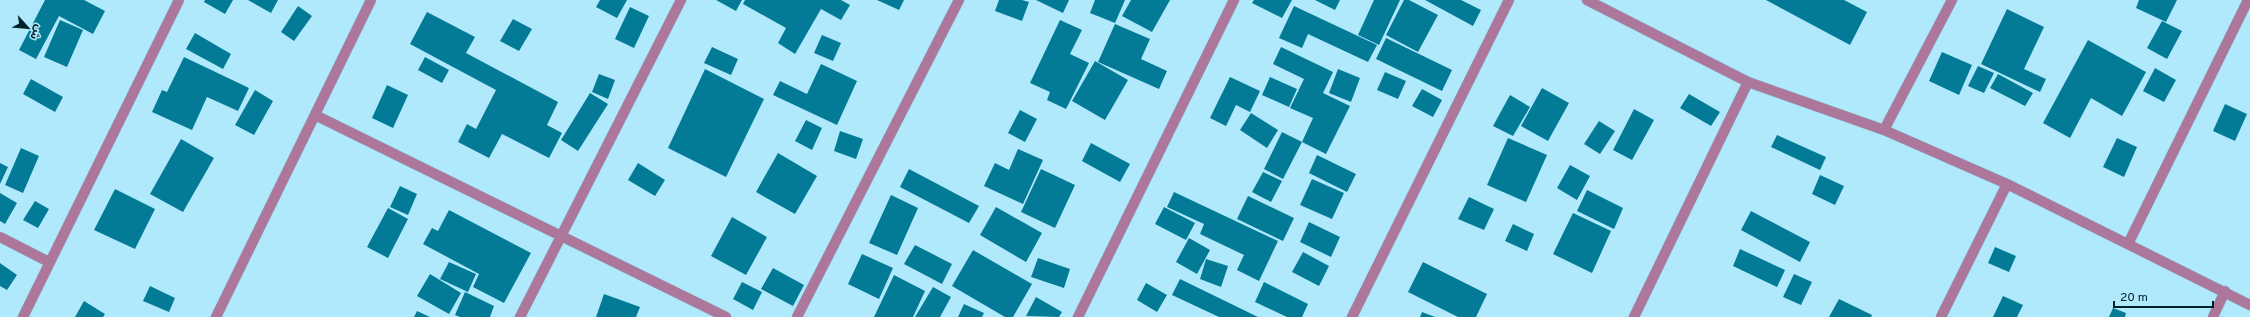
<svg xmlns="http://www.w3.org/2000/svg" width="2250" height="317" viewBox="0 0 2250 317" font-family="Overpass,'Noto Sans Arabic',sans-serif">
<style>
.building{fill:#047b96}
.lines{fill:none;stroke-linecap:round;stroke-linejoin:round}
.street-casing{stroke:#90c5d6;stroke-width:11}
.street{stroke:#ac779a;stroke-width:10}
</style>
<rect width="100%" height="100%" fill="#b0e9fc"/>
<!-- building -->
<path class="building" d="M45,0H84L105,11L93,34L59,16L36,59L19,50Z
M205,0H233L225,14L204,2Z
M248,0H278L271,13Z
M600,0H627L617,18L596,7Z
M716,0H742L736,11Z
M745,0H841L850,5L841,20L821,9L795,54L778,43L786,28L743,4Z
M877,0H904L899,10Z
M999,0H1022L1029,2L1022,21L995,11Z
M1036,0H1069L1063,13Z
M1095,0H1125L1115,23L1090,13Z
M1131,0H1170L1152,32L1122,16Z
M1254,0H1292L1282,18L1252,3Z
M1315,0H1340L1335,10Z
M1374,0H1400L1379,45L1358,35Z
M1404,0H1409L1438,15L1418,52L1386,35Z
M1425,0H1461L1481,10L1473,26Z
M1766,0H1844L1867,12L1850,45Z
M2139,0H2177L2166,22L2136,8Z
M298,6L312,16L294,41L281,32Z
M1294,6L1377,45L1368,62L1308,34L1302,48L1279,38Z
M630,7L649,16L634,48L615,39Z
M2007,9L2044,27L2024,69L2046,79L2040,92L1981,64Z
M427,12L475,37L466,53L558,102L547,125L562,133L549,158L502,134L489,158L458,142L467,124L476,129L496,90L410,44Z
M513,19L532,29L519,51L500,41Z
M60,20L83,30L67,67L44,57Z
M1060,20L1082,30L1070,54L1089,63L1066,109L1047,100L1050,92L1030,83Z
M2162,21L2182,31L2167,59L2147,48Z
M1115,24L1150,39L1141,59L1167,71L1159,89L1098,62Z
M195,33L231,54L223,69L186,49Z
M822,35L841,43L833,61L814,53Z
M1386,38L1452,70L1442,91L1376,59Z
M2088,40L2146,72L2122,116L2091,98L2070,138L2043,123Z
M712,47L738,59L731,75L704,63Z
M1281,47L1333,72L1323,93L1350,106L1326,154L1302,142L1313,118L1290,108L1304,79L1273,64Z
M1942,52L1972,65L1959,95L1929,81Z
M184,57L249,88L238,111L207,97L192,130L152,112L162,90L167,92Z
M425,57L449,70L442,83L418,70Z
M1095,61L1128,80L1105,120L1072,101Z
M821,64L857,81L837,125L773,95L780,81L807,94Z
M1978,66L1994,73L1984,93L1968,86Z
M2155,68L2176,80L2164,102L2143,91Z
M705,69L764,99L726,177L668,148Z
M1338,69L1360,78L1351,102L1329,93Z
M1385,72L1406,81L1398,99L1377,90Z
M599,74L615,80L608,99L592,92Z
M1998,74L2033,93L2025,106L1990,88Z
M1230,77L1260,91L1250,112L1236,105L1226,126L1210,118Z
M1270,77L1297,89L1289,107L1262,95Z
M31,79L63,97L55,112L23,94Z
M387,85L408,95L393,128L372,118Z
M1542,88L1569,103L1548,141L1521,126Z
M1422,89L1442,100L1433,117L1412,106Z
M255,90L273,101L254,135L235,125Z
M590,93L608,104L578,151L561,140Z
M1689,94L1720,112L1711,126L1680,108Z
M1510,95L1530,107L1513,136L1493,126Z
M2225,104L2247,114L2235,141L2213,131Z
M1634,109L1654,120L1632,160L1613,150Z
M1020,110L1037,119L1025,142L1008,133Z
M1251,113L1278,130L1267,148L1240,130Z
M806,120L822,128L812,150L795,141Z
M1599,121L1615,131L1600,154L1584,144Z
M840,131L863,139L856,159L834,151Z
M1282,132L1302,142L1283,179L1264,169Z
M1777,135L1826,157L1820,170L1771,147Z
M1508,138L1547,155L1526,202L1487,185Z
M2117,138L2137,147L2124,177L2103,167Z
M181,139L214,158L183,212L150,194Z
M1091,143L1130,164L1120,182L1082,161Z
M21,148L39,156L23,193L5,185Z
M1018,149L1043,160L1023,204L984,186L995,163L1009,170Z
M778,153L817,176L795,214L756,192Z
M1317,155L1356,174L1347,192L1309,173Z
M0,163L8,167L0,184Z
M638,163L665,180L655,196L628,180Z
M1570,165L1590,176L1577,200L1557,188Z
M909,169L979,206L969,223L900,187Z
M1041,169L1075,185L1055,228L1021,212Z
M1263,172L1282,181L1271,202L1252,192Z
M1820,175L1844,186L1835,205L1812,194Z
M1312,179L1344,193L1332,219L1300,205Z
M400,186L417,194L408,215L390,207Z
M115,189L155,209L135,249L94,230Z
M1587,190L1623,208L1614,229L1577,211Z
M1174,192L1278,241L1259,281L1237,270L1244,255L1200,234L1204,224L1167,207Z
M0,193L17,203L5,224L0,221Z
M891,195L918,208L897,255L869,243Z
M1248,196L1294,218L1283,241L1237,219Z
M1469,197L1494,209L1484,230L1458,219Z
M35,201L49,209L38,228L23,220Z
M996,207L1042,233L1026,262L980,235Z
M1164,207L1195,223L1186,240L1155,224Z
M388,208L408,219L388,258L367,247Z
M449,210L531,253L504,303L473,287L479,274L423,244L432,228L438,231Z
M1751,211L1810,242L1800,262L1741,230Z
M1573,213L1611,231L1592,273L1553,254Z
M732,217L767,237L746,275L711,256Z
M1309,222L1340,237L1331,257L1300,242Z
M1513,224L1534,234L1527,251L1505,241Z
M1189,238L1210,250L1197,274L1176,262Z
M915,245L952,264L942,284L904,264Z
M1995,247L2016,256L2009,272L1988,263Z
M1740,249L1785,270L1777,287L1733,266Z
M973,250L1032,284L1013,317H1005L952,286Z
M1303,252L1329,266L1319,286L1292,272Z
M862,254L893,268L879,299L848,284Z
M1038,258L1070,269L1064,288L1031,277Z
M1206,259L1228,266L1221,287L1200,279Z
M449,262L476,274L468,292L440,279Z
M1423,262L1487,294L1476,317H1458L1408,292Z
M0,263L17,275L7,290L0,286Z
M773,268L804,285L793,306L761,289Z
M430,274L461,293L449,314L417,296Z
M1794,274L1812,282L1801,305L1783,297Z
M894,275L925,291L913,317H874Z
M1180,279L1258,317H1219L1172,295Z
M742,282L762,292L753,310L733,299Z
M1264,282L1308,304L1302,317H1287L1255,302Z
M1146,283L1167,295L1157,312L1137,300Z
M150,286L175,298L169,312L143,301Z
M933,287L951,297L940,317H915Z
M465,292L494,306L490,317H460L455,315Z
M604,294L640,307L636,317H596Z
M2003,296L2023,305L2017,317H1993Z
M1036,297L1062,312L1059,317L1026,316Z
M1839,299L1872,315L1871,317H1829Z
M84,301L105,314L103,317H75Z
M964,304L984,313L982,317H958Z
M2113,308L2126,313L2125,317H2109Z
M417,311L430,317H414Z
M1422,312L1435,317H1420Z"/>
<g class="lines">
<defs>
<path id="street" d="M1587,0L1748,82L1884,130L2007,184L2250,305
M315,115L726,317
M1884,130L1952,0
M0,237L49,262
M2128,244L2248,0
M23,317L179,0
M216,317L371,0
M520,317L681,0
M797,317L959,0
M1078,317L1234,0
M1352,317L1509,0
M1634,317L1748,82
M1941,317L2007,184
M2213,317L2225,291"/>
</defs>
<!-- street casing -->
<use href="#street" class="street-casing"/>
<!-- street -->
<use href="#street" class="street"/>
</g>
<!-- north arrow -->
<g transform="translate(28 28) rotate(117)" stroke="#b0e9fc" stroke-width="3" paint-order="stroke">
<path d="M0-3L7 15L0 10L-7 15Z" fill="#00222b"/>
<text y="-6" font-size="11" font-weight="bold" text-anchor="middle" fill="#00222b">ش</text>
</g>
<!-- scale -->
<path d="M2114 301v6h99v-6" fill="none" stroke="#00222b" stroke-width="2"/>
<text x="2120" y="301" font-size="12" fill="#00222b" stroke="#b0e9fc" stroke-width="3" paint-order="stroke">20 m</text>
</svg>
